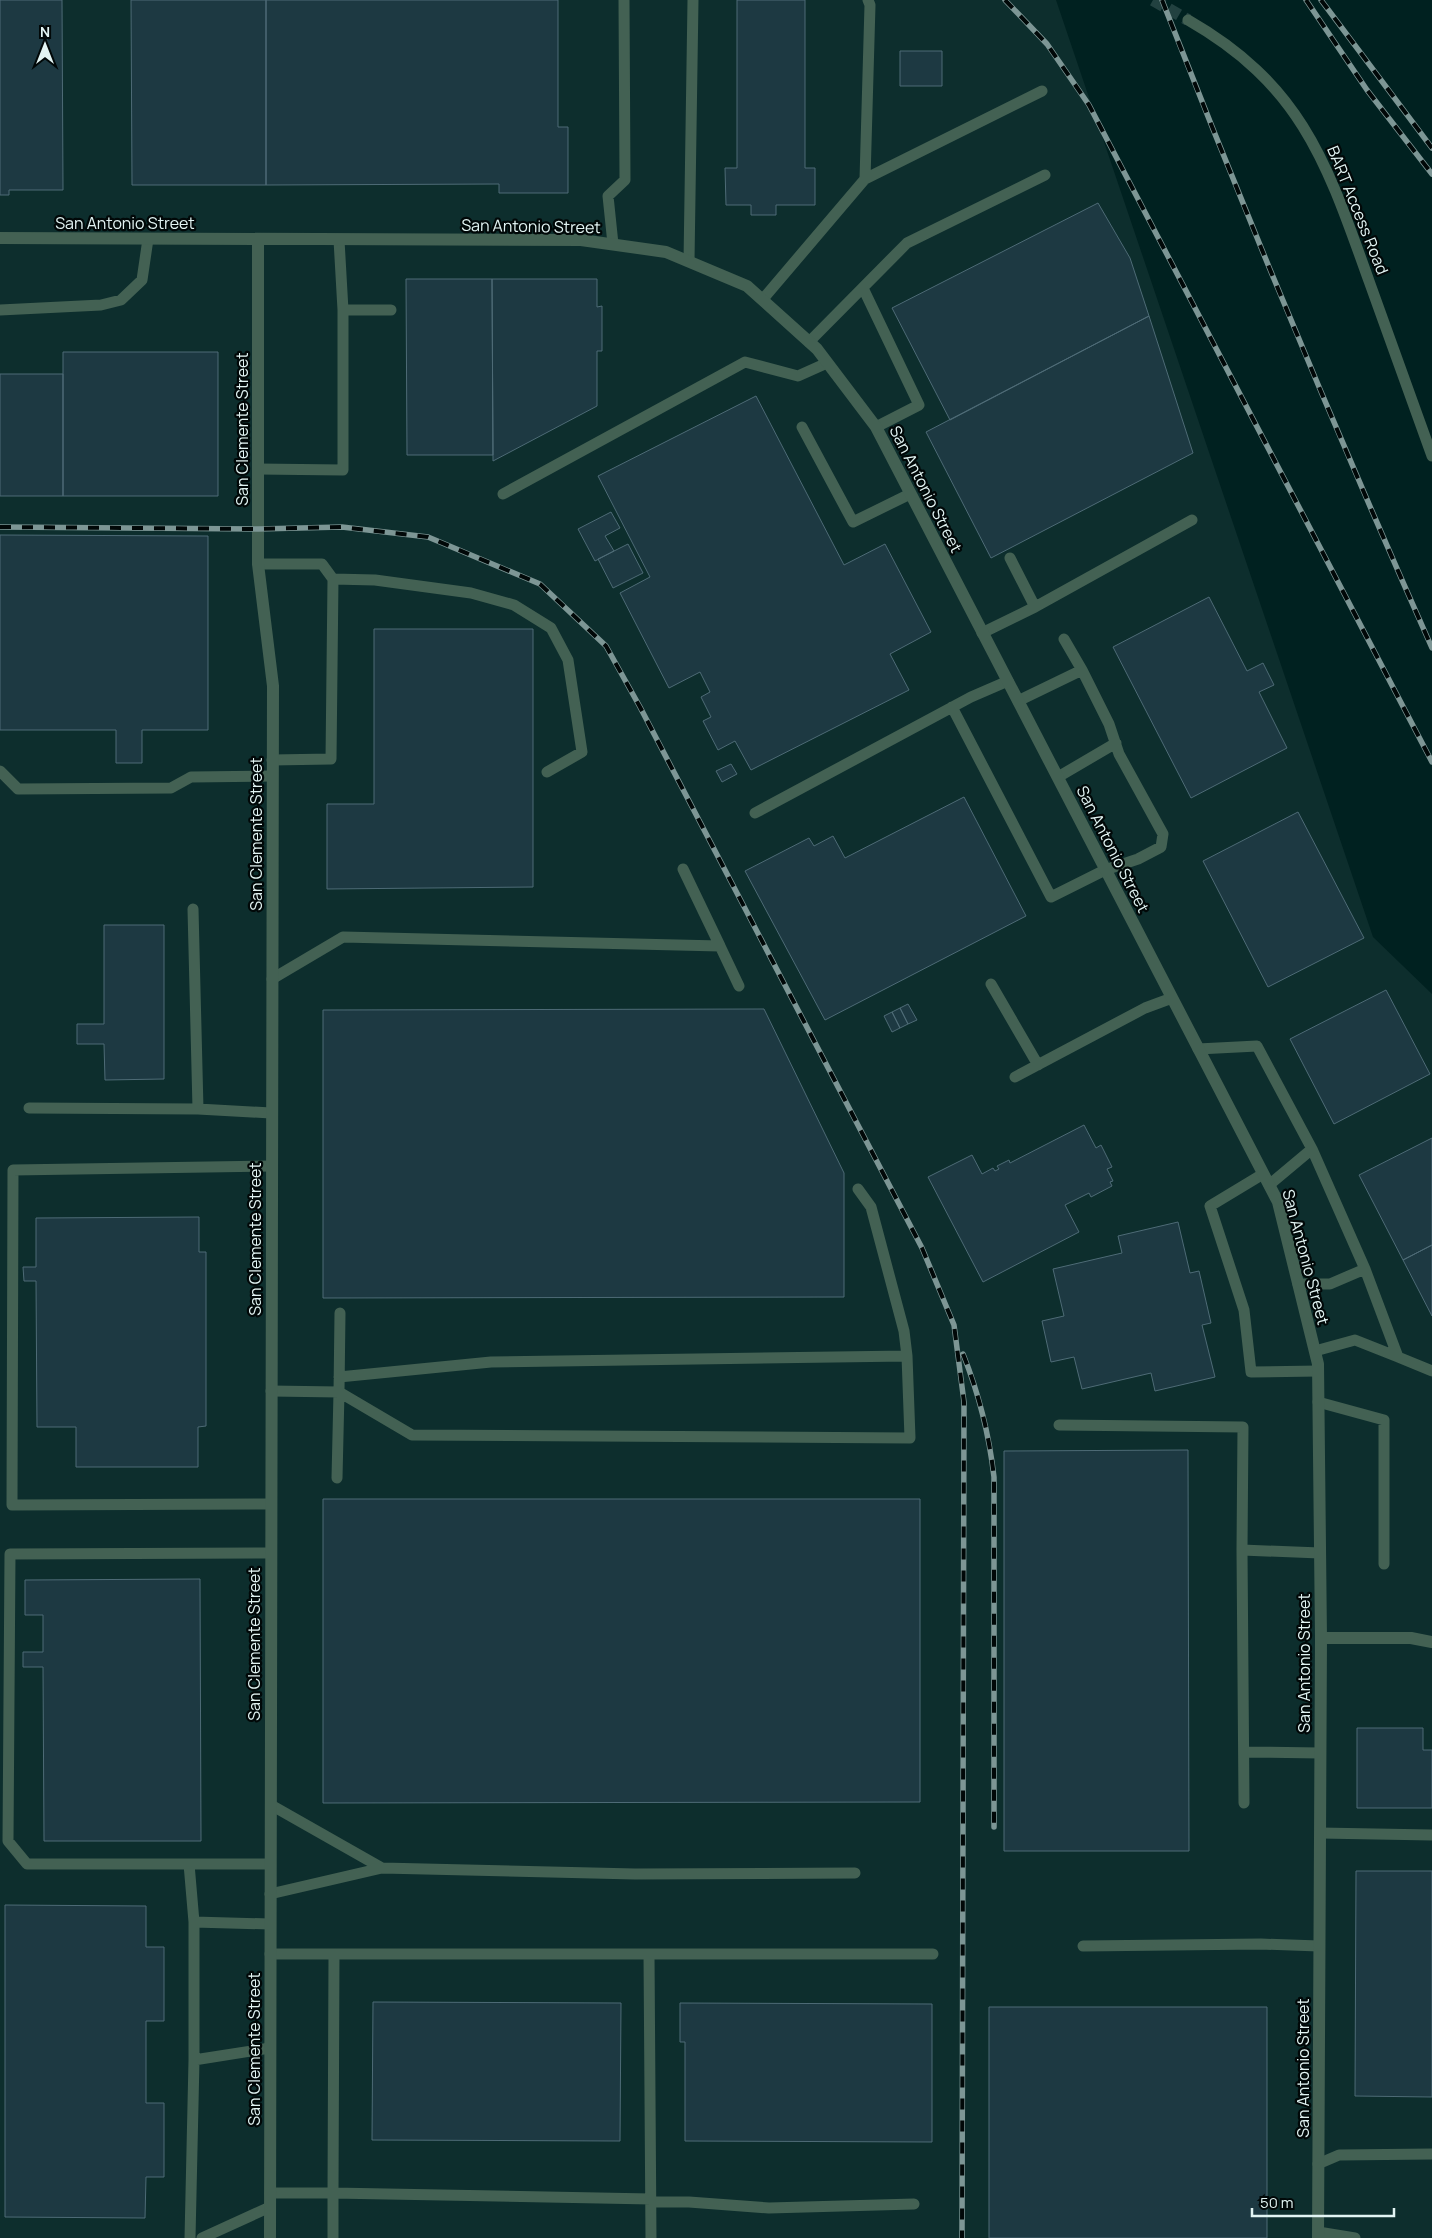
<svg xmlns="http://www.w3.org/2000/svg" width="1432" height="2238" viewBox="0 0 1432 2238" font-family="Manrope,sans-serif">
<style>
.built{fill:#0d2e2d}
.building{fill:#1d3942;stroke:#4e6b76}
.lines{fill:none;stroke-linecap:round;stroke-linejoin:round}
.street-tunnel{stroke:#224140;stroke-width:12;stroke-dasharray:12 6;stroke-linecap:butt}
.lane{stroke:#436153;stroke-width:11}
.street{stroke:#436153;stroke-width:12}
.rail-casing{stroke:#7d9695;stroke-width:5.5}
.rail{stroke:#010808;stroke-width:4;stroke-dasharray:11;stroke-linecap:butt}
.labels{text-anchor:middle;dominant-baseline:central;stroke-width:4.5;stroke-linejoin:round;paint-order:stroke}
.street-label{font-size:16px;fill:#e2f4f3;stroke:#010808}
</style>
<rect width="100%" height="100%" fill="#002120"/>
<!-- built -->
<path class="built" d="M0,0H1056L1373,937L1432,994V2238H0Z"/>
<!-- building -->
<path class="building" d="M0,0H62L63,190H9V195H0Z
M131,0H266V185H132Z
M266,0H558V127H568V193H499V184L266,185Z
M737,0H805V168H815V205H776V215H751V205H726L725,168H737Z
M900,51H942V86H900Z
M1098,203L1130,258L1149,316L950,420L892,308Z
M406,279H492L493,455H407Z
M492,279H597V307L602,306V351H597V406L493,461Z
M1149,316L1193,453L991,558L926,432Z
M63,352H218V496H63Z
M0,374H63V496H0Z
M756,396L844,565L885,544L931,632L890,654L909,690L751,770L735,741L718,750L703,721L711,717L701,697L710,692L700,672L669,688L620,593L650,577L598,476Z
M611,512L620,528L605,536L614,551L595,561L578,529Z
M0,535L208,536V730H142V763H116V730H0Z
M628,544L643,573L613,588L598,559Z
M1209,597L1247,671L1263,663L1274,685L1259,692L1287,748L1191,798L1113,647Z
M374,629H533V887L327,889V804H374Z
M731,764L737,774L722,782L716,771Z
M964,797L1026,916L825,1020L745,871L809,838L814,846L833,836L845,858Z
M1298,812L1364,938L1268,987L1203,861Z
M104,925H164V1079L105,1080L104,1044H77V1024H104Z
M1386,990L1430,1074L1334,1124L1290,1039Z
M908,1004L917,1020L908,1024L900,1008Z
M900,1008L908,1024L900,1028L892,1012Z
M764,1009L844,1173V1297L323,1298V1010Z
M892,1012L900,1028L892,1032L884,1016Z
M1084,1125L1096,1148L1101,1145L1112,1167L1107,1169L1113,1181L1110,1182L1112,1186L1091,1197L1089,1193L1065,1205L1079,1232L983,1282L928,1177L972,1155L982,1174L993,1168L995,1171L999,1169L997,1166L1009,1160L1010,1163Z
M1432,1138V1245L1403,1260L1359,1175Z
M199,1217V1252H206V1426L198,1427V1467H76V1427H37L36,1281H24L23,1267H36V1218Z
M1178,1222L1190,1273L1199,1271L1211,1323L1202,1325L1215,1377L1155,1391L1151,1373L1082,1389L1074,1357L1051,1362L1042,1321L1064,1316L1053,1269L1122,1253L1118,1236Z
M1432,1245V1316L1403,1260Z
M1188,1450L1189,1851H1004V1451Z
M323,1499H920V1802L323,1803Z
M200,1579L201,1841H44L43,1667H23V1652H43V1615H25V1580Z
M1357,1728H1423V1750H1432V1808H1357Z
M1356,1871H1432V2097L1355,2096Z
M5,1905L146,1906V1947H164V2021H146V2103H164V2177H146L145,2218L5,2217Z
M373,2002L621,2003L620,2141L372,2140Z
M680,2003L932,2004V2142L685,2141V2042H680Z
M989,2007H1267V2238H989Z"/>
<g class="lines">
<!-- street-tunnel -->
<path class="street-tunnel" d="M1153,0L1188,20"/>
<!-- lane -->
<path class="lane" d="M1188,20C1303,86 1327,164 1369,281C1390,340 1411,398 1432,456
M865,179L870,5L868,0
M613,244L608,196L625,180L624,0
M689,261L693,0
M863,288L919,405L876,427
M763,299L865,179L1042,91
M0,310L101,305L121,300L142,280L148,239
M343,310H391
M809,342L907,243L1045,175
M802,427L853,522L910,494
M258,469L343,470V310L339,240
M503,494L745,362L798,376L827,363
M258,564H322L333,579L331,759L272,760
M333,579L375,580L471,593L514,605L551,628L568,660L582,752L547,772
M1035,607L1192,520
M982,633L1035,607L1010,558
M1064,639L1082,670
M952,707L1051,897L1105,870L1138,859L1161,847L1163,834L1119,754L1109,724L1082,670L1018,701
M0,771L18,789L171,788L191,777L272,776
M1058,777L1116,743
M755,813L971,697L1008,681
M193,909L198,1109L271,1113
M720,946L739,986
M272,979L343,937L720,946L683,869
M991,984L1038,1065
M1198,1049L1257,1046L1312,1149L1269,1185
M1015,1077L1145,1008L1172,998
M29,1108L198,1109
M1263,1174L1210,1206L1244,1310L1251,1372L1318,1371
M858,1189L871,1207L904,1331L907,1356
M1298,1284H1330L1365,1269L1312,1149
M1315,1351L1355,1340L1398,1357L1365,1269
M1398,1357L1432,1371
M271,1391L339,1392L340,1313
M1318,1402L1384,1420V1564
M1059,1425L1243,1427L1242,1550L1320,1553
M337,1478L339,1392L412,1435L910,1438L907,1356L491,1362L339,1377
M271,1504L12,1505L13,1170L271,1166
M1242,1550L1244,1803
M1244,1752L1320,1753
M271,1805L382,1868
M1320,1833L1432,1835
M189,1864H270
M270,1894L382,1868L635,1874L855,1873
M194,1922L189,1864H27L8,1841L10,1554L271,1553
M1083,1946L1261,1944L1319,1946
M270,1954H933
M334,1954L333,2193L651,2199
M649,1954L651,2238
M194,2060V1922L270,1924
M1318,2164L1339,2155L1432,2154
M270,2193H333V2238
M651,2202H689L769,2208L914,2204
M1318,2232L1355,2238
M190,2238L194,2060L270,2048
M202,2238L270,2207"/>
<!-- street -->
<path class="street" d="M0,238L581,240L666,252L747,286L817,349L876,427L1278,1202L1318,1364L1321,1638L1318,2238
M258,240V564L273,686L270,2238
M1321,1638H1411L1432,1642"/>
<defs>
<path id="rail" d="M1005,0L1047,44L1089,105L1432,762
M1162,0C1247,218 1337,434 1432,648
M1306,0L1367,90L1432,174
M1321,0L1432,148
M0,527L258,529L342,527L428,537L540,584L606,646L640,707L922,1248L954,1325L964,1402L962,2238
M963,1354C979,1394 989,1434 994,1477V1827"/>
</defs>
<!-- rail casing -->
<use href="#rail" class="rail-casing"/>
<!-- rail -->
<use href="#rail" class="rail"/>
</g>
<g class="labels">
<!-- street labels -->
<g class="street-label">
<text transform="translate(1358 210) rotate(68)">BART Access Road</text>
<text x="125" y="223">San Antonio Street</text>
<text transform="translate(531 226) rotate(1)">San Antonio Street</text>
<text transform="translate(242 429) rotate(-90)">San Clemente Street</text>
<text transform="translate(926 489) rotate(63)">San Antonio Street</text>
<text transform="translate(256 834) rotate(-90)">San Clemente Street</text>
<text transform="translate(1113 849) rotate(63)">San Antonio Street</text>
<text transform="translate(255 1239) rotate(-90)">San Clemente Street</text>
<text transform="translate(1306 1257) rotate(75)">San Antonio Street</text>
<text transform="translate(254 1644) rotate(-90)">San Clemente Street</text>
<text transform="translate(1304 1663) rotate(-90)">San Antonio Street</text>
<text transform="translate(254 2049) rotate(-90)">San Clemente Street</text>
<text transform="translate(1303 2068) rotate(-90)">San Antonio Street</text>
</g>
</g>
<!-- north arrow -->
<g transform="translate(45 45)" stroke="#010808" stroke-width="4" paint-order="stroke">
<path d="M0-4L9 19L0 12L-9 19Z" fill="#e2f4f3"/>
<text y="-8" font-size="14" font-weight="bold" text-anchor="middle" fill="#e2f4f3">N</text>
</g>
<!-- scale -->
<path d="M1252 2208v8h142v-8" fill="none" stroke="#e2f4f3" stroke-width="2.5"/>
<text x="1260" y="2208" font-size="15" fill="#e2f4f3" stroke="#010808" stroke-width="4" paint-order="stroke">50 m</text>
</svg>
